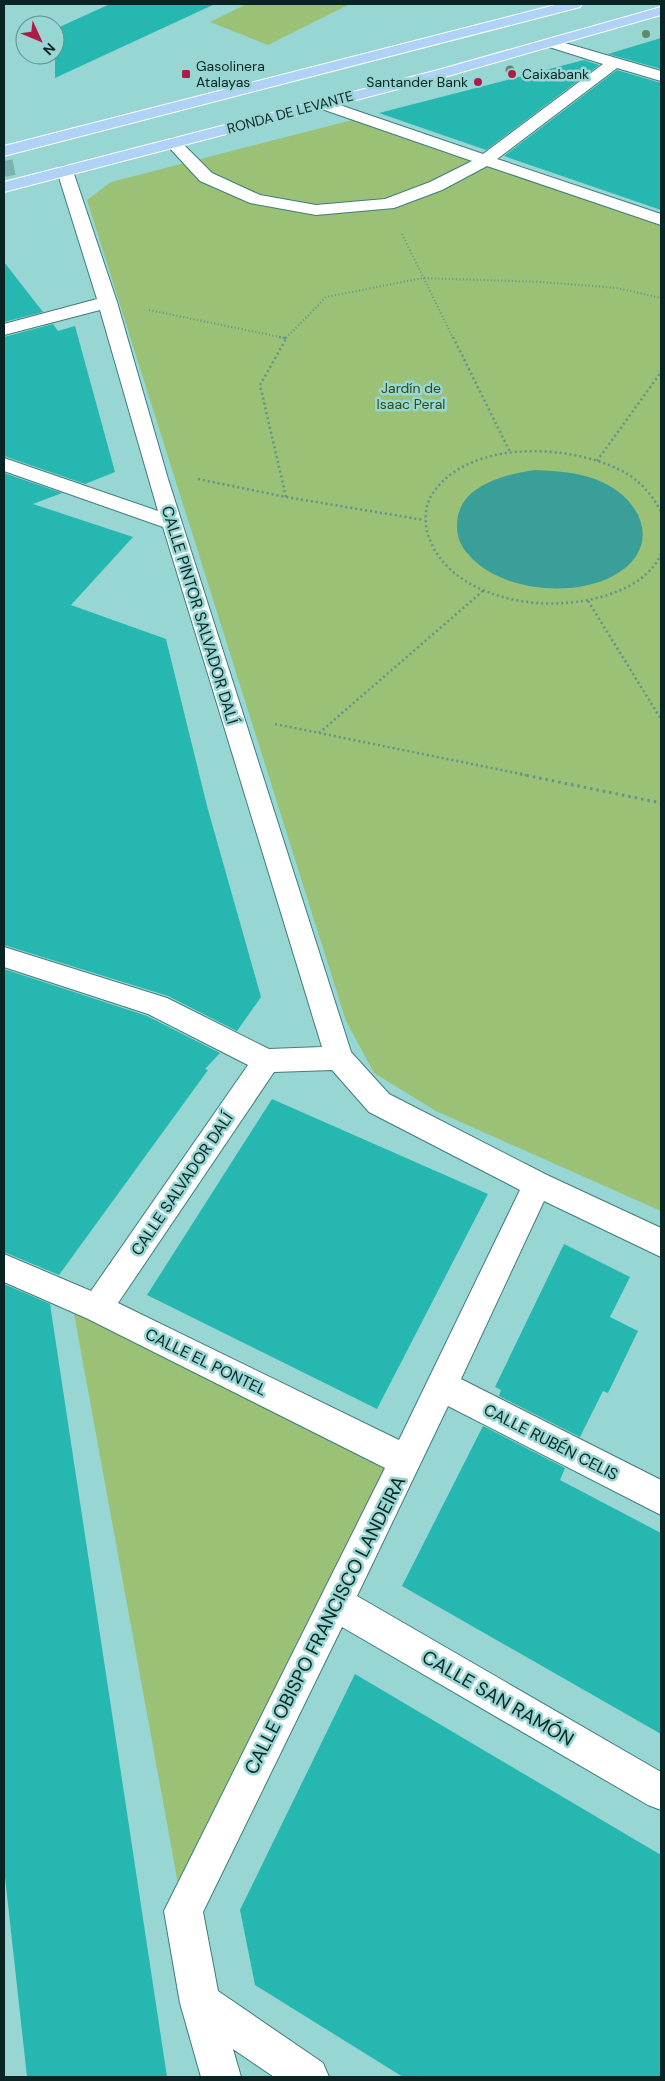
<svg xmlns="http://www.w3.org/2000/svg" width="665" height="2081" viewBox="0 0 665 2081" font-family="'DM Sans',sans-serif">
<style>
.green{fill:#9ac175}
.water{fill:#3a9e99}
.building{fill:#27b7b1}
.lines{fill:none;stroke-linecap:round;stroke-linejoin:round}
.major-tunnel{stroke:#7bb2af;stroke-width:16;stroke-dasharray:16 8;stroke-linecap:butt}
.minor-casing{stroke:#407d7a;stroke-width:2}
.major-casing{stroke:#fff;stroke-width:2}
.path-far2{stroke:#629390;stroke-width:2;stroke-dasharray:1 2.5;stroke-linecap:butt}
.path-far1{stroke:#629390;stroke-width:2.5;stroke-dasharray:2 3;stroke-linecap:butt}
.path{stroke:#629390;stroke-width:3;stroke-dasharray:2.5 4;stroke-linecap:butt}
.minor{fill:#fff;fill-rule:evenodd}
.major{fill:#b0d2f6;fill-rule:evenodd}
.tree{fill:#5f8969}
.poi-dot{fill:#ae1b47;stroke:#97d6d2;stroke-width:2}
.labels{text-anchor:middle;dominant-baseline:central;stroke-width:5;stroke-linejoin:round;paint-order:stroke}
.far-poi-label{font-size:14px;fill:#0a2423;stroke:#97d6d2;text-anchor:start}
.far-street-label{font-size:14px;fill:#0a2423;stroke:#97d6d2}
.far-park-label{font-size:14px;fill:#314a13;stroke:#97d6d2}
.street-label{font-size:16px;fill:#0a2423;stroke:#97d6d2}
.near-street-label{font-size:19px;fill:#0a2423;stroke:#97d6d2}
</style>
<rect width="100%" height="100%" fill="#97d6d2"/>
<!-- green -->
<path class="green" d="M247,4H350L268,45L210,22Z
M368,116L661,216V1211L436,1111L374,1073L346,1021L87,200L111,182Z
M71,1297L406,1461L183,1911Z"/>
<!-- water -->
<path class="water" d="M535,470C555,471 575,472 595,479C642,496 665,548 613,576C572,598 499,591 468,554C461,547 457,536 457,527C456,486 503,475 535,470Z"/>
<!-- building -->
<path class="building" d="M110,4H215L55,78V29Z
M661,38V69L608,54Z
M584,60L599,65L486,150L379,113Z
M617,70L661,83V210L504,156Z
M4,262L43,312L4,322Z
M53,324L58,331L75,326L115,472L85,484L4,456V337Z
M4,473L62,493L33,504L133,537L71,605L166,639L207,806L261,997L237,1031L168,996L4,945Z
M4,969L147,1016L220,1053L205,1069L208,1070L59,1275L4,1252Z
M272,1099L488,1194L377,1409L147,1295Z
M564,1244L630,1277L610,1317L638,1331L608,1393L603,1391L580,1437L499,1396L501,1390L495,1387Z
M4,1284L50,1304L167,2077H27L4,1868Z
M483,1426L565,1468L560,1480L661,1533V1734L402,1586Z
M355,1674L661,1855V2077H403L255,1985L240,1910Z"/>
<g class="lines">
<!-- major-tunnel -->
<path class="major-tunnel" d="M4,169L14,167"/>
<defs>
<path id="minor" d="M551,39L661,71V81L617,68L497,159L661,214V225L487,166L442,190L394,208L316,215L250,203L200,181L165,143L173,138L179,140L212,173L260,195L316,205L385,199L430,182L472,161L316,107L314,104L316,101H328L483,154L603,64L546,46L544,43L546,40Z
M65,166L71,168L73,171L117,302L168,479L351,1052L389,1094L547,1175L661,1228V1257L544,1201L461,1379L661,1480V1515L448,1406L357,1596L661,1772V1810L648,1805L342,1627L203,1912L218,1991L323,2063L329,2077H274L233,2049L241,2077H201L180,2003L164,1911L385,1468L86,1318L4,1282V1254L91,1291L248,1065L148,1014L4,967V947L167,998L269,1049L322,1047L163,527L4,471V458L158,511L100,310L4,335V324L97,299L57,171L59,168ZM332,1070L369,1112L520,1190L399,1440L118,1303L274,1072Z"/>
<path id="major" d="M559,4H582L580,7L4,156V146Z
M661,7V15L448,76L4,192V182L438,70Z"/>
</defs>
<!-- minor casing -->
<use href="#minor" class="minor-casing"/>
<!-- major casing -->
<use href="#major" class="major-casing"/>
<!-- path-far2 -->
<path class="path-far2" d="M402,234L453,338
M149,310L285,338
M286,338L326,297L423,278L542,282L617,288L661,298"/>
<!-- path-far1 -->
<path class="path-far1" d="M279,337L286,338
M453,337L510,452
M597,461L661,372
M198,479L286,497L424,520
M286,497L260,385L287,337
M661,511C652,496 644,485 629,475C577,443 467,437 431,496C424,508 424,527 430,540C449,589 516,607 564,603C598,601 646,588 661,554
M588,601L661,719
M275,724L526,775
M319,733L484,590"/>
<!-- path -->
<path class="path" d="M520,774L661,803"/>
<!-- minor -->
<use href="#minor" class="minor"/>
<!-- major -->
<use href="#major" class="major"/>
</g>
<!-- trees -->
<g class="tree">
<circle cx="646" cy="34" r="4"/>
<circle cx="510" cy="70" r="4.5"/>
</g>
<!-- markers -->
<g class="poi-dot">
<rect x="181" y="69" width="10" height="10" rx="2.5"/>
<circle cx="512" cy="74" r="5"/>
<circle cx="478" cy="82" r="5"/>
</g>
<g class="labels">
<!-- far-poi labels -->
<g class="far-poi-label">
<text x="196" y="66">Gasolinera<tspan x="196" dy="16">Atalayas</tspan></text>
<text x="522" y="74">Caixabank</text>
<text x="468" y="82" text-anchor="end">Santander Bank</text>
</g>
<!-- far-street labels -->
<g class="far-street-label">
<text transform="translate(290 112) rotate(-15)">RONDA DE LEVANTE</text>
</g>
<!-- far-park labels -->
<g class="far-park-label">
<text x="411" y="388">Jardín de<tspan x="411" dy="16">Isaac Peral</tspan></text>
</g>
<!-- street labels -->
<g class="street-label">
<text transform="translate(200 615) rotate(73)">CALLE PINTOR SALVADOR DALÍ</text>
<text transform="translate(182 1184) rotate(-56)">CALLE SALVADOR DALÍ</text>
<text transform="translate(206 1362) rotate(26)">CALLE EL PONTEL</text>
<text transform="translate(551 1442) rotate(27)">CALLE RUBÉN CELIS</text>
</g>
<!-- near-street labels -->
<g class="near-street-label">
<text transform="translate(325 1625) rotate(-63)">CALLE OBISPO FRANCISCO LANDEIRA</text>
<text transform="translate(498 1698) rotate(30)">CALLE SAN RAMÓN</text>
</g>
</g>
<!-- border -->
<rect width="665" height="2081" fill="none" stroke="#0a2423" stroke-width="10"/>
<!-- north arrow -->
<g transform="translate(40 40) rotate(134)"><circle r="24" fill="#97d6d2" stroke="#5f8f8c"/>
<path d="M0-4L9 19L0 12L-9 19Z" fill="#ae1b47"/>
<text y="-8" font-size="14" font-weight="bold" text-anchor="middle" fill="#0a2423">N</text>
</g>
</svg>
